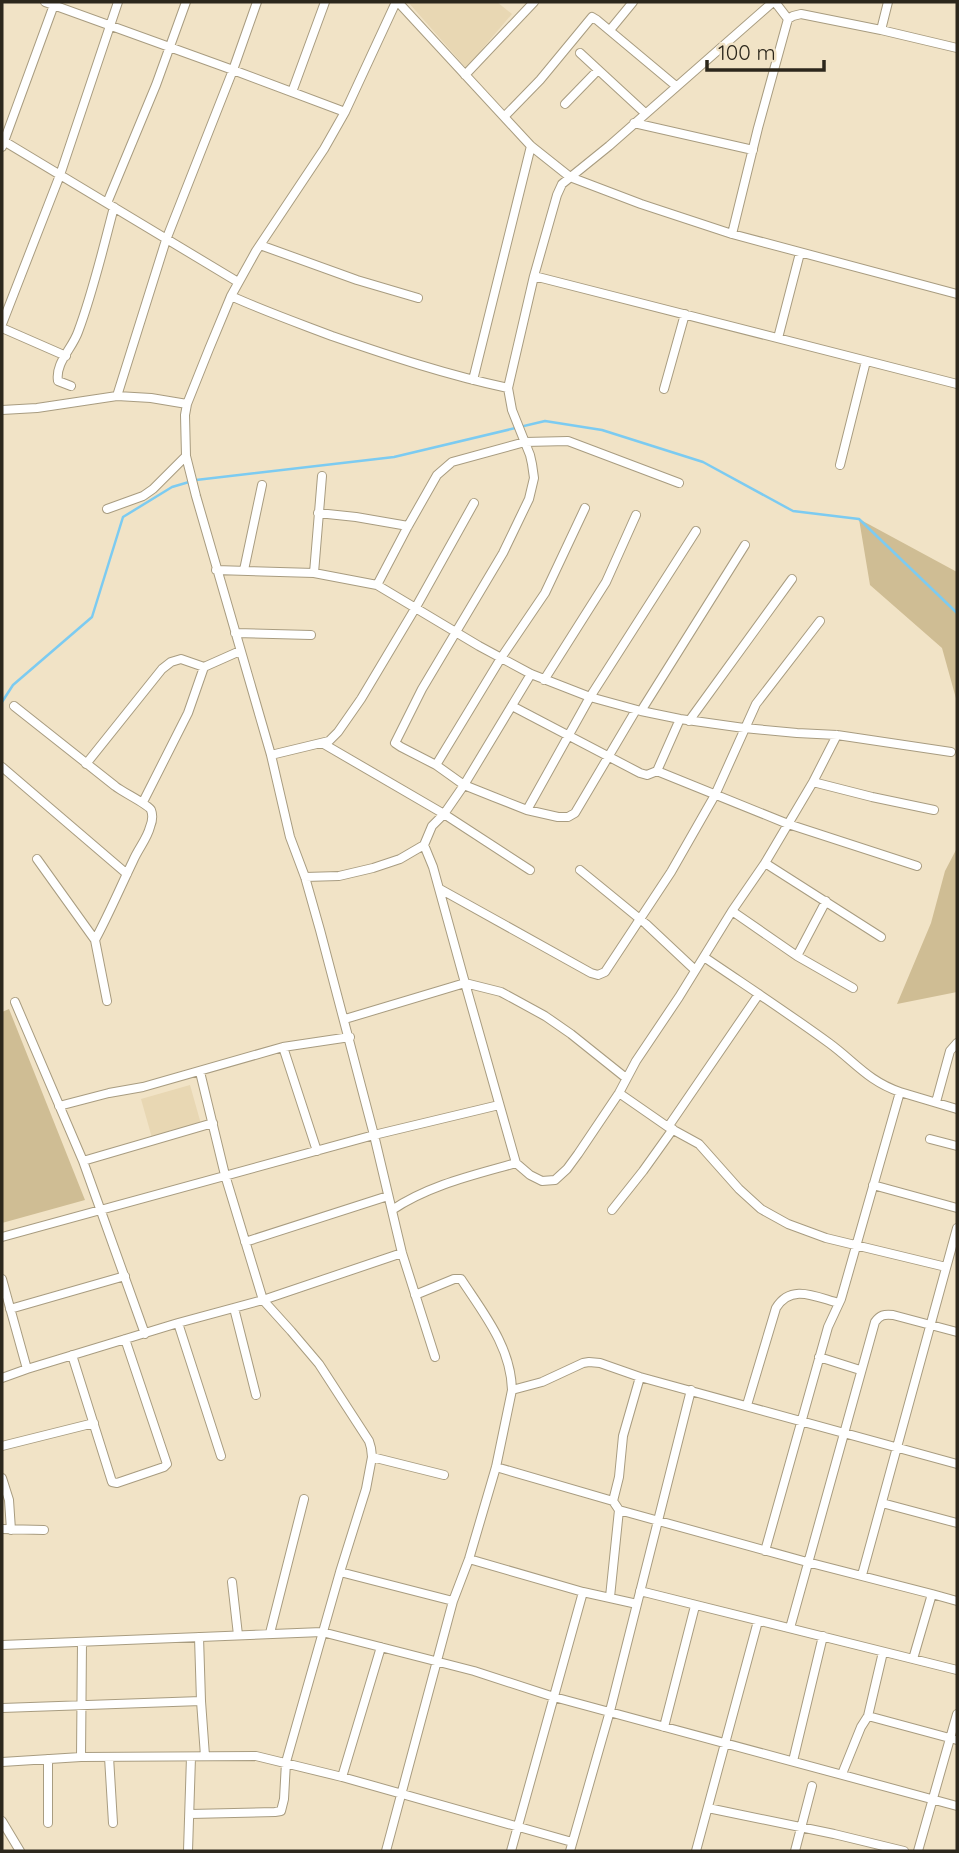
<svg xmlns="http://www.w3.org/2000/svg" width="959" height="1853" viewBox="0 0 959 1853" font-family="Quicksand,sans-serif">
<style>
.built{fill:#e8d7b3}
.green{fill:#cfbd94}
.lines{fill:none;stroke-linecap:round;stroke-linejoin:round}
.stream{stroke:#7ccbf1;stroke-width:2.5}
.minor-casing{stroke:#a89c80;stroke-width:10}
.minor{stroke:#fff;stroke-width:8}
</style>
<rect width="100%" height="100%" fill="#f1e3c6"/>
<!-- built -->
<path class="built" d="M408,2H497L512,14L466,68Z
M190,1085L201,1124L152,1138L141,1099Z"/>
<!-- green -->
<path class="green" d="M859,519L957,572V702L942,648L870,585Z
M957,848V992L897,1004L931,923L945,871Z
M9,1009L85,1200L2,1223V1012Z"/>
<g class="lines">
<!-- stream -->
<path class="stream" d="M196,480L394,457L545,421L602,430L703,462L793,511L859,519L957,613
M2,702L13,685L92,617L123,517L172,487L189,482"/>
<defs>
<path id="minor" d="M45,2L233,70L345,112
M398,2L531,146L570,177L641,204L732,234L957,294
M788,19L793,16L801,14L881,30L957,48
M610,30L633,2
M881,30L888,2
M580,53L645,113
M465,75L534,2
M292,92L325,2
M565,104L598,70
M504,117L540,80L592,17L597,20L676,86
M634,123L753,150
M2,140L238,282
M2,147L55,2
M107,203L156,85L186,2
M732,234L758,128L788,19L775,2
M260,245L357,280L418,298
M534,276L957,384
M231,296C264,311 298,323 332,336C390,356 447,375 508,388
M2,324L60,175L118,2
M2,328L66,356
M778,338L800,253
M473,380L531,146
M71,386L58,381C55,363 72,349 78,332C93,292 103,249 114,207
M664,389L685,314
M117,396L166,240L233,70L257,2
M2,410L37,408L117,396L151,398L187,404
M840,465L866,361
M107,509L143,496L153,489L186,456
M318,513L356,517L408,526
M216,570L314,573L377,585L479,646L531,674L590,697L641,711L680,719L744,728L797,733L837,735L951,752
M244,570L262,485
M314,573L322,476
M377,585L408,526L437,475L452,462L525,442L568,441L679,483
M235,633L311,635
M544,680L606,582L636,515
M14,706L115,786C122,792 148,804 151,810C153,815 152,822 150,827C147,839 138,849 133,861C120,888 109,914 95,940L107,1001
M512,706L640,773L647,775L657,771L680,719
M636,710L575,813L568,817H558L527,810L494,797L464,785L436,765L401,747L395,743L422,689L503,553L529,499L534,478L532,464L530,455L512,410L508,388L534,276L557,195L562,184L609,146L773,2
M641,711L745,545
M689,721L792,579
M322,743L444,814L530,870
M271,755L329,741L338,732L361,699L416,607L474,503
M86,764L162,669L171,662L181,659L204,667L240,651
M436,765L501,658L545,593L585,508
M2,767L127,874
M657,771L788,824L917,866
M813,782L872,797L934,810
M143,802L188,713L204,667
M527,810L590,697L696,531
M37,859L95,940
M765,863L881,937
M580,870L646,924L695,970
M305,877L339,876L373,868L400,859L424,845L432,826L444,814L464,785L531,674
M440,889L591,973L598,975L605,972L671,872L715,795L756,704L820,621
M826,901L797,956L853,988
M732,911L797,956
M704,957C745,985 788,1013 829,1043C855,1062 868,1081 900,1092
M15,1002L83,1161L145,1334
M345,1019L465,983L433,867L424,845
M619,1093L668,1127L699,1144L739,1189L761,1209L788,1224L826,1238L946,1267
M936,1102L950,1051L957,1043
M59,1106L109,1093L143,1087L283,1047
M668,1127L759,994
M930,1139L957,1146
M317,1151L283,1047L350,1037
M83,1161L213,1123
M516,1163L465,983L501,992L545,1016L571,1034L626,1078
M873,1185L957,1208
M392,1210C429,1185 474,1175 516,1163L530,1175L542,1181L555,1180L567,1169L578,1154L619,1093L636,1061L679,997L732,911L765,863L813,782L837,735
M612,1210L643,1171L673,1129
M2,1237L374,1135L320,930L305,877L290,837L271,755L196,496L186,456L185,415L187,404L209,349L231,296L256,251L324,149L345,112L396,2
M245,1242L388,1196
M2,1279L27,1369
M415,1295L454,1279H461C484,1314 511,1347 512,1390
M234,1308L256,1395
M10,1309L125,1276
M178,1323L221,1456
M72,1355L112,1482L117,1483L164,1467L167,1464L125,1339
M435,1357L402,1253L374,1135L499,1105
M819,1357L860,1370
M2,1378L27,1369L178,1323L263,1300L402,1253
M747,1405L776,1308C791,1283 816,1297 839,1303
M2,1446L94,1423
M372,1457L444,1475
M496,1467L613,1501
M2,1478L9,1500L11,1530
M882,1503L957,1523
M619,1510L807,1562L932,1594L913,1659
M2,1529L44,1530
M765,1551L828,1327L841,1299L900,1092L957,1109
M469,1559L583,1592L637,1604
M340,1572L453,1601
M862,1575L957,1228
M232,1582L238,1635
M640,1591L957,1670
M932,1594L957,1601
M610,1597L619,1510L613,1501L619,1477L623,1436L640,1377
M790,1628L875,1322C880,1315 884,1314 893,1315L957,1332
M270,1633L304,1499
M199,1637L201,1701L205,1756
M2,1645L322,1632L474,1671L554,1697L957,1806
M2,1708L201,1701
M868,1716L957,1740
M664,1727L695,1606
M81,1757L82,1642
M109,1757L113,1823
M48,1759V1823
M793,1761L823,1636
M2,1762L81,1757L256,1756L342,1777L572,1842
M842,1774L861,1727L868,1716L883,1652
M342,1777L381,1647
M708,1808L834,1834L904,1851
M190,1814L275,1812L281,1811L284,1799L286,1762L340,1572L366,1489L372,1457L371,1448L369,1441L319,1364L291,1331L263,1300L225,1175L200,1072
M2,1821L20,1851
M188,1851L191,1757
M386,1851L453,1601L469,1559L496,1467L512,1390L542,1382L583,1363L589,1362L600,1363L640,1377L957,1464
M511,1851L583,1592
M570,1851L610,1711L691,1390
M696,1851L758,1621
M795,1851L812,1786
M918,1851L957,1714"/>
</defs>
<!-- minor casing -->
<use href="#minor" class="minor-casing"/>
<!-- minor -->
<use href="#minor" class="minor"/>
</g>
<!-- border -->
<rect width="959" height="1853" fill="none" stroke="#2c271c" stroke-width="7"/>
<!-- scale -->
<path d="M707 60v10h117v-10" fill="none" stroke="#2c271c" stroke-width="3.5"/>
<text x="718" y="60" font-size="21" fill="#2c271c" stroke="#f1e3c6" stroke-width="5" paint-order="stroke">100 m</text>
</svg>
